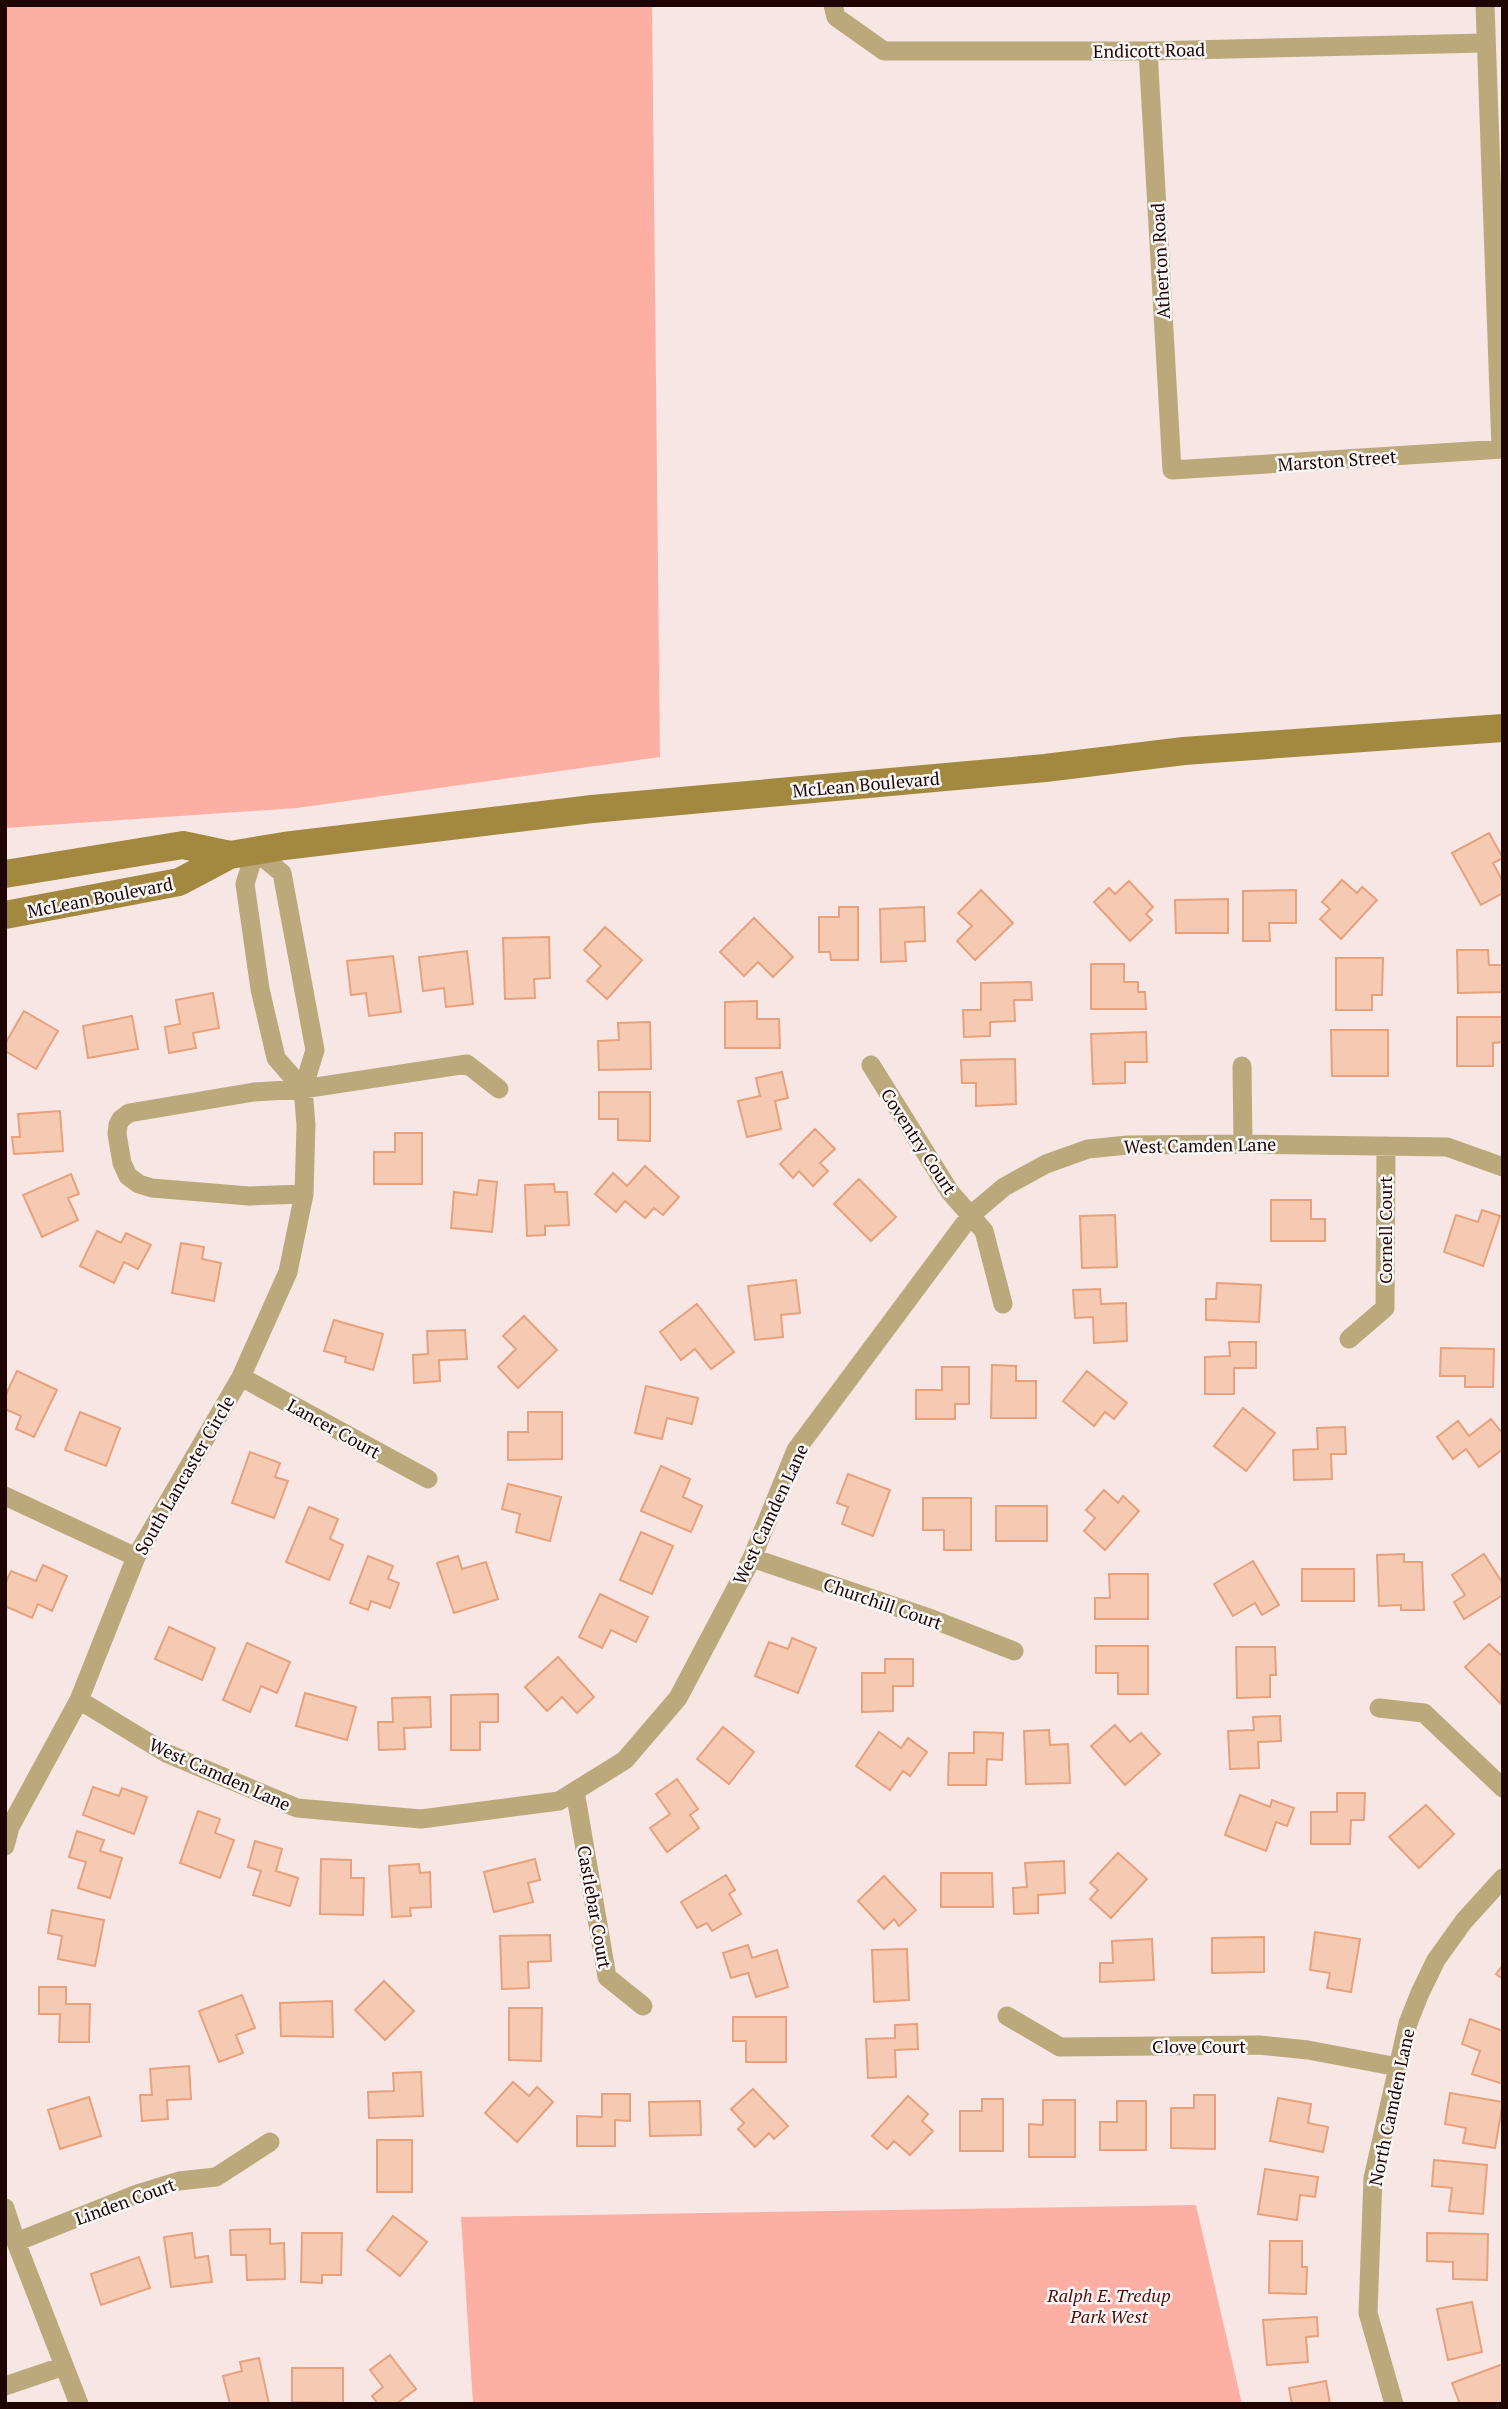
<svg xmlns="http://www.w3.org/2000/svg" width="1508" height="2409" viewBox="0 0 1508 2409" font-family="'PT Serif',serif">
<style>
.green{fill:#feafa4}
.building{fill:#f5c9b2;stroke:#e7a17c;stroke-width:2}
.lines{fill:none;stroke-linecap:round;stroke-linejoin:round}
.minor{stroke:#bba97c;stroke-width:19}
.secondary{stroke:#a38840;stroke-width:28}
.labels{text-anchor:middle;dominant-baseline:central;stroke-width:5;stroke-linejoin:round;paint-order:stroke}
.street-label{font-size:18px;fill:#1e0403;stroke:#f7f7f7}
.park-label{font-size:18px;font-style:italic;fill:#530c09;stroke:#f7f7f7}
</style>
<rect width="100%" height="100%" fill="#f7e6e3"/>
<!-- green -->
<path class="green" d="M5,5H652L660,757L297,808L5,828Z
M1196,2205L1242,2404H473L461,2217Z"/>
<!-- building -->
<path class="building" d="M1489,833L1503,858L1493,863L1503,882V893L1481,905L1452,853Z
M1342,880L1357,893L1362,887L1377,900L1341,939L1320,919L1330,909L1322,902Z
M1129,881L1153,907L1146,914L1152,920L1130,941L1094,902L1109,888L1115,894Z
M981,890L1013,923L975,960L957,941L972,926L958,913Z
M1296,890V923H1269L1270,941H1243V891Z
M1228,899V933H1176L1175,900Z
M839,907H858V960H831L830,952H819V917H839Z
M924,907L925,941L905,942L906,961L881,962L880,909Z
M754,918L793,957L773,977L758,962L744,976L720,952Z
M605,927L642,960L607,999L587,981L601,966L584,950Z
M549,937L550,978L534,979L535,998L505,999L503,938Z
M1457,950H1488L1489,965H1503V992L1458,993Z
M467,951L473,1004L446,1007L444,988L423,991L419,957Z
M393,956L401,1012L369,1016L366,993L351,995L347,961Z
M1336,958H1383L1382,995H1372V1010H1336Z
M1091,964H1124V982H1138V992H1145L1146,1009H1091Z
M1031,982L1032,1000H1014L1015,1021L990,1022V1036L964,1037L963,1010H981V983Z
M213,993L219,1028L193,1033L196,1048L169,1053L165,1027L180,1024L176,1000Z
M757,1001V1019H779L780,1048H725V1002Z
M24,1011L58,1031L36,1069L5,1051V1044Z
M132,1016L138,1049L88,1058L83,1026Z
M1457,1017H1503V1042L1493,1043V1066H1457Z
M650,1022L651,1069L599,1070L598,1041L619,1040L618,1023Z
M1331,1030H1388V1076H1332Z
M1146,1032L1147,1062H1125V1083L1093,1084L1091,1034Z
M1015,1059L1016,1104L976,1106V1083H962L961,1060Z
M782,1072L788,1098L775,1101L781,1129L747,1137L738,1101L760,1096L756,1078Z
M599,1092H650V1141L618,1140V1119H599Z
M60,1111L63,1151L14,1154L12,1137H20L18,1114Z
M815,1129L835,1149L820,1163L828,1171L813,1186L799,1171L793,1178L780,1164Z
M395,1133H422V1184H374V1152H395Z
M645,1166L679,1197L663,1215L654,1208L645,1218L625,1201L616,1212L595,1194L613,1173L627,1186Z
M71,1174L79,1194L68,1198L78,1220L42,1237L23,1195Z
M859,1179L896,1217L871,1241L834,1204Z
M479,1180L497,1182L492,1232L451,1228L454,1192L477,1195Z
M554,1184L555,1192H567L569,1225L545,1226V1235L527,1236L525,1185Z
M1271,1200H1311V1219H1325V1241H1271Z
M1482,1210L1500,1216L1483,1266L1444,1252L1456,1215L1478,1222Z
M1115,1215L1117,1267L1082,1268L1080,1216Z
M97,1231L121,1243L126,1233L151,1245L138,1269L124,1262L114,1283L80,1266Z
M181,1243L204,1247L202,1259L221,1263L214,1301L172,1293Z
M796,1280L800,1313L781,1315L783,1337L755,1340L748,1286Z
M1217,1283L1261,1285L1259,1322L1206,1320V1299H1216Z
M1100,1289L1101,1304L1126,1303L1127,1341L1094,1343L1093,1317L1075,1318L1073,1290Z
M697,1304L734,1352L711,1369L695,1349L681,1360L660,1332Z
M524,1316L557,1350L518,1388L498,1367L516,1349L503,1336Z
M334,1320L383,1334L373,1370L345,1362L346,1357L324,1351Z
M465,1330L467,1359L439,1360L440,1381L414,1383L413,1355L428,1354L427,1331Z
M1229,1342H1256V1368H1234V1394H1205V1357L1230,1356Z
M1441,1348L1494,1349L1493,1387H1465V1376H1440Z
M992,1365L1016,1366V1381H1036V1418H991Z
M942,1367H969V1404H955V1419H916V1390H942Z
M17,1371L57,1390L34,1437L16,1429L21,1416L5,1409V1396Z
M1087,1371L1127,1403L1114,1419L1105,1412L1094,1426L1063,1401Z
M646,1386L698,1398L692,1424L667,1418L662,1439L635,1433Z
M1243,1408L1275,1433L1246,1471L1214,1446Z
M80,1412L120,1428L106,1466L65,1450Z
M528,1412H562V1459L508,1460V1432H528Z
M1491,1419L1503,1434V1449L1479,1467L1466,1449L1453,1459L1437,1437L1458,1421L1469,1436Z
M1345,1427L1346,1454H1331L1332,1479L1294,1480L1293,1450L1318,1449L1317,1428Z
M250,1452L280,1463L275,1477L288,1481L274,1518L232,1503Z
M661,1466L690,1479L683,1497L702,1506L691,1532L641,1511Z
M848,1474L890,1490L873,1536L842,1524L848,1507L837,1503Z
M508,1484L561,1497L550,1541L516,1532L520,1514L502,1509Z
M1104,1490L1118,1503L1123,1496L1139,1511L1105,1550L1084,1531L1095,1518L1086,1510Z
M923,1498H971V1550H944V1530H923Z
M996,1506H1047V1541H996Z
M309,1507L338,1519L330,1539L343,1545L329,1580L286,1562Z
M641,1532L673,1546L652,1594L620,1580Z
M1404,1554V1562H1422L1424,1610H1401V1605L1379,1606L1377,1555Z
M1484,1554L1503,1584V1595L1464,1619L1454,1602L1465,1595L1452,1575Z
M368,1556L393,1566L388,1579L399,1583L390,1608L371,1601L368,1610L350,1603Z
M458,1556L462,1569L486,1562L498,1599L454,1613L437,1563Z
M1253,1561L1279,1605L1262,1615L1255,1603L1233,1616L1214,1584Z
M43,1565L67,1576L52,1611L38,1604L32,1618L5,1606V1584L11,1571L36,1581Z
M1302,1569H1354V1601H1302Z
M1109,1574H1148V1619H1095V1598H1110Z
M600,1594L648,1617L636,1642L611,1630L602,1648L579,1637Z
M169,1627L215,1648L202,1680L155,1659Z
M792,1638L816,1648L798,1693L755,1676L769,1642L788,1649Z
M247,1643L290,1662L277,1693L261,1686L250,1712L223,1700Z
M1489,1644L1503,1657L1501,1704L1465,1667Z
M1096,1646H1148V1694H1118V1673H1096Z
M1236,1647H1275L1276,1675H1270V1697L1237,1698Z
M558,1657L594,1697L577,1713L562,1697L547,1711L525,1687Z
M885,1659H913V1686H893V1711L862,1712V1673H885Z
M305,1693L356,1707L347,1740L296,1726Z
M498,1694V1722H480V1750H451V1695Z
M430,1697L431,1727L404,1728L405,1749L379,1750L378,1722H393L392,1698Z
M1280,1716L1281,1741L1258,1742L1259,1768L1230,1769L1228,1731L1254,1730L1253,1717Z
M1115,1725L1130,1742L1141,1733L1160,1754L1125,1785L1091,1746Z
M723,1727L754,1752L729,1784L697,1759Z
M1049,1730L1050,1745L1068,1744L1070,1783L1026,1784L1024,1731Z
M879,1732L901,1748L908,1738L927,1752L910,1776L903,1771L890,1790L856,1766Z
M974,1732L1003,1733L1002,1760L987,1759L986,1785H948L949,1753H974Z
M677,1779L698,1809L690,1815L699,1828L667,1852L650,1828L670,1814L656,1794Z
M93,1787L119,1796L122,1788L147,1797L134,1834L83,1815Z
M1337,1793H1365L1364,1820H1351L1350,1844H1311V1812H1337Z
M1240,1795L1270,1807L1272,1800L1294,1808L1287,1826L1276,1822L1266,1851L1225,1835Z
M1426,1805L1454,1834L1419,1868L1389,1837Z
M198,1811L220,1819L215,1833L234,1840L220,1878L180,1863Z
M77,1831L104,1840L100,1851L122,1858L110,1898L78,1888L86,1862L69,1857Z
M255,1841L282,1849L276,1871L298,1878L290,1906L253,1895L261,1871L248,1867Z
M1118,1853L1147,1879L1111,1918L1090,1899L1098,1890L1090,1883Z
M321,1859L351,1860V1878H364L363,1915L320,1914Z
M535,1859L540,1880L528,1883L533,1902L494,1912L484,1872Z
M1064,1861L1065,1893L1038,1895V1913L1014,1914L1013,1888L1027,1887L1025,1863Z
M419,1864L420,1873L430,1872L431,1907L410,1908L411,1916L392,1917L389,1866Z
M941,1873H992L993,1907H941Z
M726,1875L735,1890L729,1894L741,1914L712,1931L707,1923L697,1928L681,1902Z
M884,1876L916,1910L899,1926L894,1919L884,1929L858,1901Z
M52,1910L104,1920L95,1966L58,1959L62,1936L48,1933Z
M1315,1932L1360,1939L1351,1992L1327,1988L1330,1973L1310,1970Z
M550,1935L551,1961L528,1962L529,1988L502,1989L500,1936Z
M1264,1937V1972L1212,1973V1938Z
M1152,1939L1154,1980L1100,1982V1963H1113L1112,1941Z
M748,1945L752,1958L777,1950L788,1987L756,1997L748,1973L731,1978L723,1953Z
M907,1949L909,2000L874,2002L872,1950Z
M1503,1965V1979L1496,1974Z
M384,1981L414,2011L385,2040L355,2010Z
M39,1987H66V2004H90L89,2042H59L60,2014H39Z
M242,1995L255,2028L236,2035L243,2053L219,2062L199,2011Z
M332,2001L333,2037L281,2036L280,2003Z
M509,2008H542L541,2061L509,2060Z
M733,2017H786V2062H746V2041H733Z
M1470,2019L1503,2031V2084L1472,2074L1480,2051L1462,2044Z
M917,2024L918,2049L895,2050L896,2077L868,2078L866,2039L895,2038V2025Z
M189,2066L191,2099L167,2100L168,2119L142,2121L140,2095H152L150,2069Z
M421,2072L423,2116L369,2118L368,2092L394,2091L393,2073Z
M513,2082L529,2096L537,2087L553,2102L517,2142L485,2113Z
M753,2089L788,2126L774,2139L769,2133L755,2147L738,2129L744,2123L731,2109Z
M1450,2093L1503,2102L1495,2148L1463,2143L1466,2128L1445,2124Z
M602,2094H630V2121L615,2120V2146H577V2116L602,2117Z
M1194,2095H1215V2149L1171,2148V2108H1194Z
M908,2096L928,2114L922,2121L933,2131L910,2155L894,2141L887,2149L872,2136Z
M89,2097L101,2136L60,2149L48,2110Z
M1278,2098L1311,2104L1308,2123L1328,2127L1323,2152L1270,2141Z
M982,2099H1003V2151H960V2111H982Z
M1043,2100H1075V2157H1029V2124L1043,2125Z
M700,2101L701,2135L650,2136L649,2102Z
M1117,2101H1146V2150H1100V2122H1117Z
M377,2140H412V2192H377Z
M1434,2160L1487,2165L1483,2214L1449,2211L1452,2188L1432,2186Z
M1265,2169L1318,2177L1315,2197L1300,2195L1297,2220L1258,2214Z
M393,2216L427,2242L400,2276L367,2250Z
M270,2229V2244L284,2243L285,2279L247,2280L246,2255H231L230,2230Z
M192,2233L195,2258L208,2256L212,2282L171,2287L164,2237Z
M302,2233H342L341,2275H322V2283L301,2282Z
M1427,2233L1488,2234L1487,2280L1453,2279V2262L1427,2261Z
M1270,2241H1302V2267H1307L1306,2294L1269,2293Z
M139,2257L150,2288L101,2305L91,2274Z
M1472,2302L1482,2352L1448,2360L1437,2309Z
M1317,2317L1318,2336L1306,2337L1308,2362L1267,2365L1263,2320Z
M390,2355L416,2389L396,2404H378L372,2396L383,2387L370,2370Z
M259,2358L269,2404H230L223,2376L242,2371L240,2362Z
M1503,2364V2404H1460L1452,2383Z
M292,2368H343V2403L292,2402Z
M1326,2381L1330,2404H1292L1289,2388Z"/>
<g class="lines">
<!-- minor -->
<path class="minor" d="M833,5L836,17L884,51H1148L1485,43
M1485,5L1501,449
M1148,51L1172,470L1503,449
M871,1065L950,1192L984,1231L1003,1304
M1242,1066L1243,1144
M304,1194L249,1196L152,1188L139,1184L128,1176L122,1163L117,1134L118,1125L121,1119L129,1113L254,1092L303,1089L467,1064L499,1089
M1349,1339L1385,1308L1386,1146
M241,1377L428,1479
M5,1496L136,1557
M752,1558L932,1619L1014,1651
M79,1700L166,1753L297,1808L421,1819L559,1801L625,1760L678,1698L752,1558L796,1450L971,1215L1004,1187L1046,1164L1088,1149L1128,1145L1243,1144L1447,1147L1503,1167
M1379,1708L1424,1713L1503,1788
M575,1791L607,1977L643,2006
M5,1846L10,1827L79,1700L136,1557L241,1377L288,1272L304,1194L306,1125L303,1089L315,1050L282,873L255,851L245,884L260,989L276,1058L303,1089
M1007,2016L1060,2047L1259,2045L1308,2050L1398,2067
M5,2208L16,2242L79,2404
M16,2242L137,2194L179,2181L216,2177L270,2142
M5,2386L64,2366
M1394,2404L1368,2313L1373,2178L1408,2023L1420,1993L1436,1960L1464,1921L1503,1878"/>
<!-- secondary -->
<path class="secondary" d="M5,874L183,845L230,855
M5,915L179,882L230,855L284,846L592,809L1045,768L1184,751L1503,728"/>
</g>
<g class="labels">
<!-- street labels -->
<g class="street-label">
<text transform="translate(1149 50) rotate(-1)">Endicott Road</text>
<text transform="translate(1160 261) rotate(-93)">Atherton Road</text>
<text transform="translate(1337 460) rotate(-4)">Marston Street</text>
<text transform="translate(866 784) rotate(-5)">McLean Boulevard</text>
<text transform="translate(100 897) rotate(-11)">McLean Boulevard</text>
<text transform="translate(919 1141) rotate(57)">Coventry Court</text>
<text transform="translate(1200 1145) rotate(-1)">West Camden Lane</text>
<text transform="translate(1385 1230) rotate(-90)">Cornell Court</text>
<text transform="translate(334 1428) rotate(29)">Lancer Court</text>
<text transform="translate(184 1475) rotate(-60)">South Lancaster Circle</text>
<text transform="translate(770 1514) rotate(-65)">West Camden Lane</text>
<text transform="translate(883 1603) rotate(19)">Churchill Court</text>
<text transform="translate(220 1774) rotate(24)">West Camden Lane</text>
<text transform="translate(595 1907) rotate(80)">Castlebar Court</text>
<text x="1199" y="2046">Clove Court</text>
<text transform="translate(1391 2107) rotate(-78)">North Camden Lane</text>
<text transform="translate(125 2201) rotate(-20)">Linden Court</text>
</g>
<!-- park labels -->
<g class="park-label">
<text x="1109" y="2295">Ralph E. Tredup<tspan x="1109" dy="21">Park West</tspan></text>
</g>
</g>
<!-- border -->
<rect width="1508" height="2409" fill="none" stroke="#1e0403" stroke-width="14"/>
</svg>
